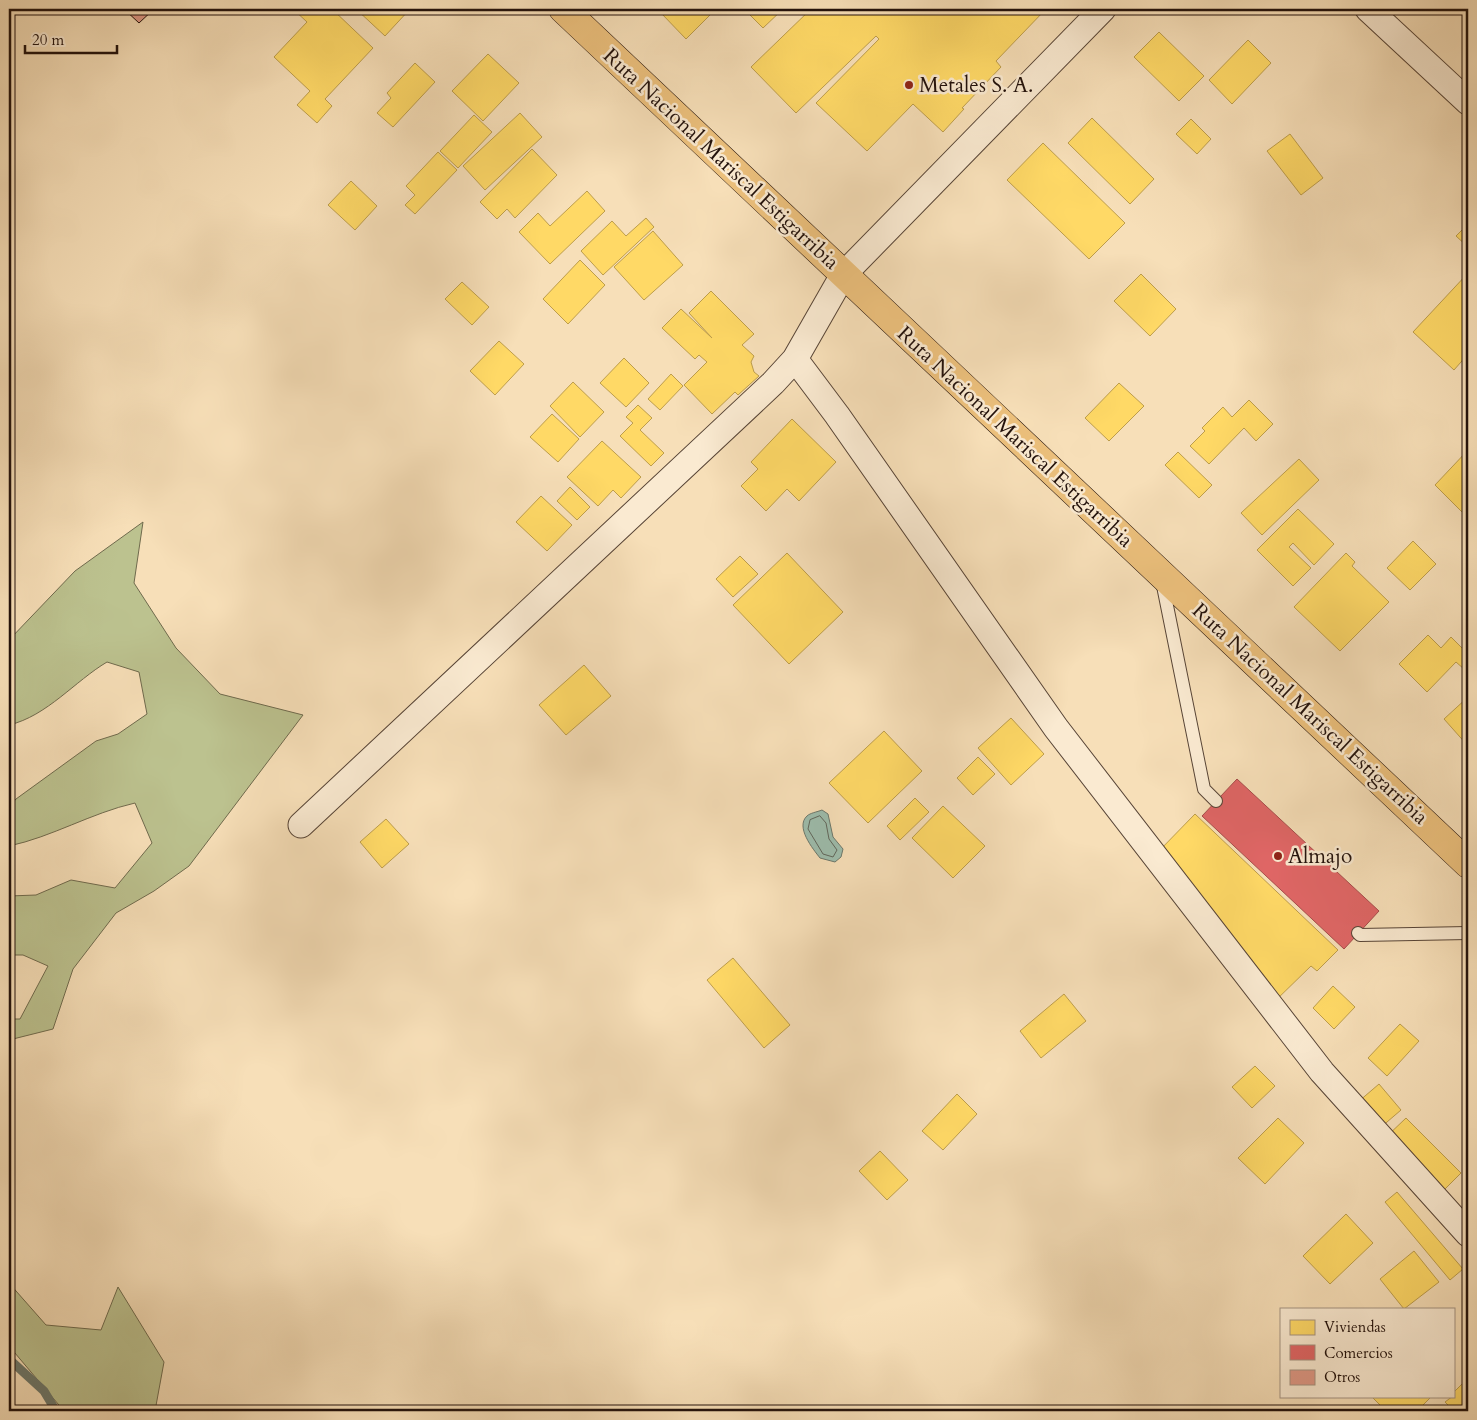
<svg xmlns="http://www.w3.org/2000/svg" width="1477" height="1420" viewBox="0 0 1477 1420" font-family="Cardo,serif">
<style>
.green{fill:#bcc28f;stroke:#6f6a4d}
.water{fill:#9dbdad;stroke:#6c786c}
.homes{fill:#ffd966;stroke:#bd9d4b}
.shops{fill:#e06666;stroke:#a74c4b}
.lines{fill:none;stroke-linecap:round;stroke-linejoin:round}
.shore{stroke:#60675c;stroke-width:1}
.stream{stroke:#6c786c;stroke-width:9}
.building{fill:#df9987;stroke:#22110b}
.lane-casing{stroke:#574436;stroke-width:14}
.street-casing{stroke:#574436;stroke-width:27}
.primary-casing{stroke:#22110b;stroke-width:29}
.lane{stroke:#faead1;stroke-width:12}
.street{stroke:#faead1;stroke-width:25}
.primary{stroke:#ecc07c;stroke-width:28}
.poi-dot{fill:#8f2418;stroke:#faead1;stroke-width:2}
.labels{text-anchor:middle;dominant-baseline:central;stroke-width:5;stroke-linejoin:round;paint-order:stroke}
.poi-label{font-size:21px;fill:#22110b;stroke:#faead1;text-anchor:start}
.street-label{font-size:21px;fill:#22110b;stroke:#faead1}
</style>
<rect width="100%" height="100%" fill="#f7dfb8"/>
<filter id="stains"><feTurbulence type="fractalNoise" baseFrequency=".004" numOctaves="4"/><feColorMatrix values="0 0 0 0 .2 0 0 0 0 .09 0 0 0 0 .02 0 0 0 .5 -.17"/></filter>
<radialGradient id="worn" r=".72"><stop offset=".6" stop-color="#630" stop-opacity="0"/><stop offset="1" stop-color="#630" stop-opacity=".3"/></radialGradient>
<!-- green -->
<path class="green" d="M143,522L134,583L176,648L220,694L303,715L189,866L154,891L116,913L73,969L53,1029L9,1040V1019H20L48,966L23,955H9V896L36,895L71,880L115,888L152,843L135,803C91,813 52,837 9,846V807L16,799L96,741L118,734L147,714L139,672L107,662C75,681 47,716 9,725V640L75,571Z
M9,1283L46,1325L101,1330L118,1287L164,1362L155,1411H64L9,1346Z"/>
<!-- water -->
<path class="water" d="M822,810L828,814L833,837L843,849L841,857L835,862L820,858C813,849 795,827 807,816C810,813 817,812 822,810Z"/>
<!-- homes -->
<path class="homes" d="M293,9H332L373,48L325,99L332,106L317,123L297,105L310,91L274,57L307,22Z
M356,9H410L385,36Z
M666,9H716L686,39L661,13Z
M744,9H783L763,28Z
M811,9H1043L1045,10L996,61L1001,67L962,108L964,109L943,132L913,104L867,151L816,103L879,39L876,36L796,113L751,67Z
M1159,32L1204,76L1179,101L1134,57Z
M1248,40L1271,63L1232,104L1209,80Z
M488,54L519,83L483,121L452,91Z
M415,63L435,82L393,127L377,113L391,98L387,93Z
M520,113L542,137L485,190L463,166Z
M474,115L492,132L458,168L440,151Z
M1092,118L1154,179L1130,204L1068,143Z
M1191,119L1211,139L1197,154L1176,134Z
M1290,134L1323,178L1301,195L1267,151Z
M1043,143L1125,223L1089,259L1007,180Z
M532,149L557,175L515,218L507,209L497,219L480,202Z
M438,152L457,170L415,214L405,205L415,195L406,186Z
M351,181L377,206L355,230L328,205Z
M587,191L605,211L550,264L519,232L538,213L550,226Z
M646,218L654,227L603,275L581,251L612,221L626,236Z
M1468,224V247L1456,236Z
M653,231L683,265L644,300L614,267Z
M580,260L605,285L568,324L543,299Z
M1468,273V354L1454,370L1413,332Z
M1141,274L1176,309L1150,336L1114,301Z
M462,282L489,307L472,325L445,299Z
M711,291L754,334L742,345L754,356L751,362L754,372L759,376L738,395L735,392L712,414L684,385L707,362L699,355L695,359L662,328L681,309L712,338L689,313Z
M499,341L524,364L495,395L470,371Z
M624,358L649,383L626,407L600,383Z
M671,374L683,386L660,410L648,399Z
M573,382L604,412L580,437L550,406Z
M1119,383L1144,406L1109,441L1085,418Z
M1249,400L1273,424L1256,441L1244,428L1209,464L1190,446L1205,431L1202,428L1223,407L1232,417Z
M638,405L652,418L640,430L664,453L651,466L620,436L633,423L626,417Z
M552,414L579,439L558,462L530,437Z
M792,419L836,462L799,501L787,489L766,511L741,486L758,469L751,462Z
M602,441L641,477L621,498L613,490L598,506L567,477Z
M1468,450V518L1435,485Z
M1178,452L1212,485L1199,498L1165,465Z
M1299,459L1319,480L1262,535L1241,513Z
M570,487L590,507L577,520L557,501Z
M541,496L572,525L547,551L516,522Z
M1298,509L1334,544L1314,565L1293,543L1289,547L1311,568L1293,586L1257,550Z
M1413,541L1436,564L1410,590L1387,568Z
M787,553L843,612L789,664L733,605Z
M1346,553L1355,562L1352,566L1389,602L1340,651L1294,607Z
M740,556L758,574L733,597L716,579Z
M1428,635L1441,648L1451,637L1468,654V665L1464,669L1456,662L1427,692L1399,664Z
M584,665L611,696L566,735L539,705Z
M1468,697V746L1444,719Z
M1011,718L1044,754L1011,785L978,748Z
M884,731L922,771L868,823L829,783Z
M978,757L995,774L973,795L957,778Z
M915,798L929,812L900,840L887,826Z
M943,806L985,846L953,878L912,838Z
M1195,814L1338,950L1317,971L1311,966L1273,1003L1157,853Z
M386,819L409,844L382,868L360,842Z
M733,958L790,1025L764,1048L707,980Z
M1333,986L1355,1007L1334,1029L1313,1008Z
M1064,994L1086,1021L1041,1058L1020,1031Z
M1400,1024L1419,1041L1387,1076L1368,1058Z
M1255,1066L1275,1086L1252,1108L1232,1087Z
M1379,1084L1401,1110L1380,1128L1358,1102Z
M957,1094L977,1114L943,1150L922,1131Z
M1278,1118L1304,1143L1265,1184L1238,1158Z
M1406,1118L1461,1173L1439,1195L1384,1139Z
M880,1151L908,1180L887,1200L859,1171Z
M1397,1192L1463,1269L1450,1280L1385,1202Z
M1346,1214L1373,1243L1330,1284L1303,1256Z
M1414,1251L1439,1282L1404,1309L1380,1279Z
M1468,1378V1411H1454L1445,1402L1453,1396V1393Z
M1371,1396H1432L1417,1411H1386Z"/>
<!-- shops -->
<path class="shops" d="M1237,779L1379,911L1344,949L1202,816Z"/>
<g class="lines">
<!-- shore -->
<path class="shore" d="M820,816L826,823L829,839L837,850L833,857L823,854L808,829L810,820Z"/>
<!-- stream -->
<path class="stream" d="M9,1359L44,1391L56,1411"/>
</g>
<!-- building -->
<path class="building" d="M124,9H154L139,23Z"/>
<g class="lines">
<defs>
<path id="lane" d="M1162,581L1204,789L1216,801
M1358,933L1360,935L1468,933"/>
<path id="street" d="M1368,9L1468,102
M795,359L837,415L1056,728L1322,1072L1468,1234
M301,825L773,383L795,359L843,275L1103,9"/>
<path id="primary" d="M563,9L1468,864"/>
</defs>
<!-- lane casing -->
<use href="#lane" class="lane-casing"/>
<!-- street casing -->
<use href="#street" class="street-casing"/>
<!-- primary casing -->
<use href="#primary" class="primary-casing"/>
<!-- lane -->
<use href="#lane" class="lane"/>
<!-- street -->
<use href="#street" class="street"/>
<!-- primary -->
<use href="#primary" class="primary"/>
</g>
<!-- markers -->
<g class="poi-dot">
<circle cx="909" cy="85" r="5"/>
<circle cx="1278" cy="856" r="5"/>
</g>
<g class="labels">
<!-- poi labels -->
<g class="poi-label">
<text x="919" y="85">Metales S. A.</text>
<text x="1288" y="856">Almajo</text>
</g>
<!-- street labels -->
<g class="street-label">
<text transform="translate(721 159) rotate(43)">Ruta Nacional Mariscal Estigarribia</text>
<text transform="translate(1015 437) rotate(43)">Ruta Nacional Mariscal Estigarribia</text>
<text transform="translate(1310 714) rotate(43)">Ruta Nacional Mariscal Estigarribia</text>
</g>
</g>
<!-- margin -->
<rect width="1477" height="1420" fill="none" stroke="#f7dfb8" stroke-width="30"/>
<rect x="10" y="10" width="1457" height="1400" fill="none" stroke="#22110b" stroke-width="2.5"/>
<rect x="15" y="15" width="1447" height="1390" fill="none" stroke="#22110b"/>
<!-- legend -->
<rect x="1280" y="1308" width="175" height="90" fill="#faead1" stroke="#a49382"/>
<rect x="1290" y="1320" width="25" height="15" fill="#ffd966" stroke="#a49382"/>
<text x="1324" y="1332" font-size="15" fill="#22110b">Viviendas</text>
<rect x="1290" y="1345" width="25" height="15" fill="#e06666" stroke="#a49382"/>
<text x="1324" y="1358" font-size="15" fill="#22110b">Comercios</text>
<rect x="1290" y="1370" width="25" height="15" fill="#df9987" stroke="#a49382"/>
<text x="1324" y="1382" font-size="15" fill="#22110b">Otros</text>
<!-- scale -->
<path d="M25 45v8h92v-8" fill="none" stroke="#22110b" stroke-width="2.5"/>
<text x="32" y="45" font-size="15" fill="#22110b" stroke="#faead1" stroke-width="4" paint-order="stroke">20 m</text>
<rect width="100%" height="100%" filter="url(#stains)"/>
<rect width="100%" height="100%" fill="url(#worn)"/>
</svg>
